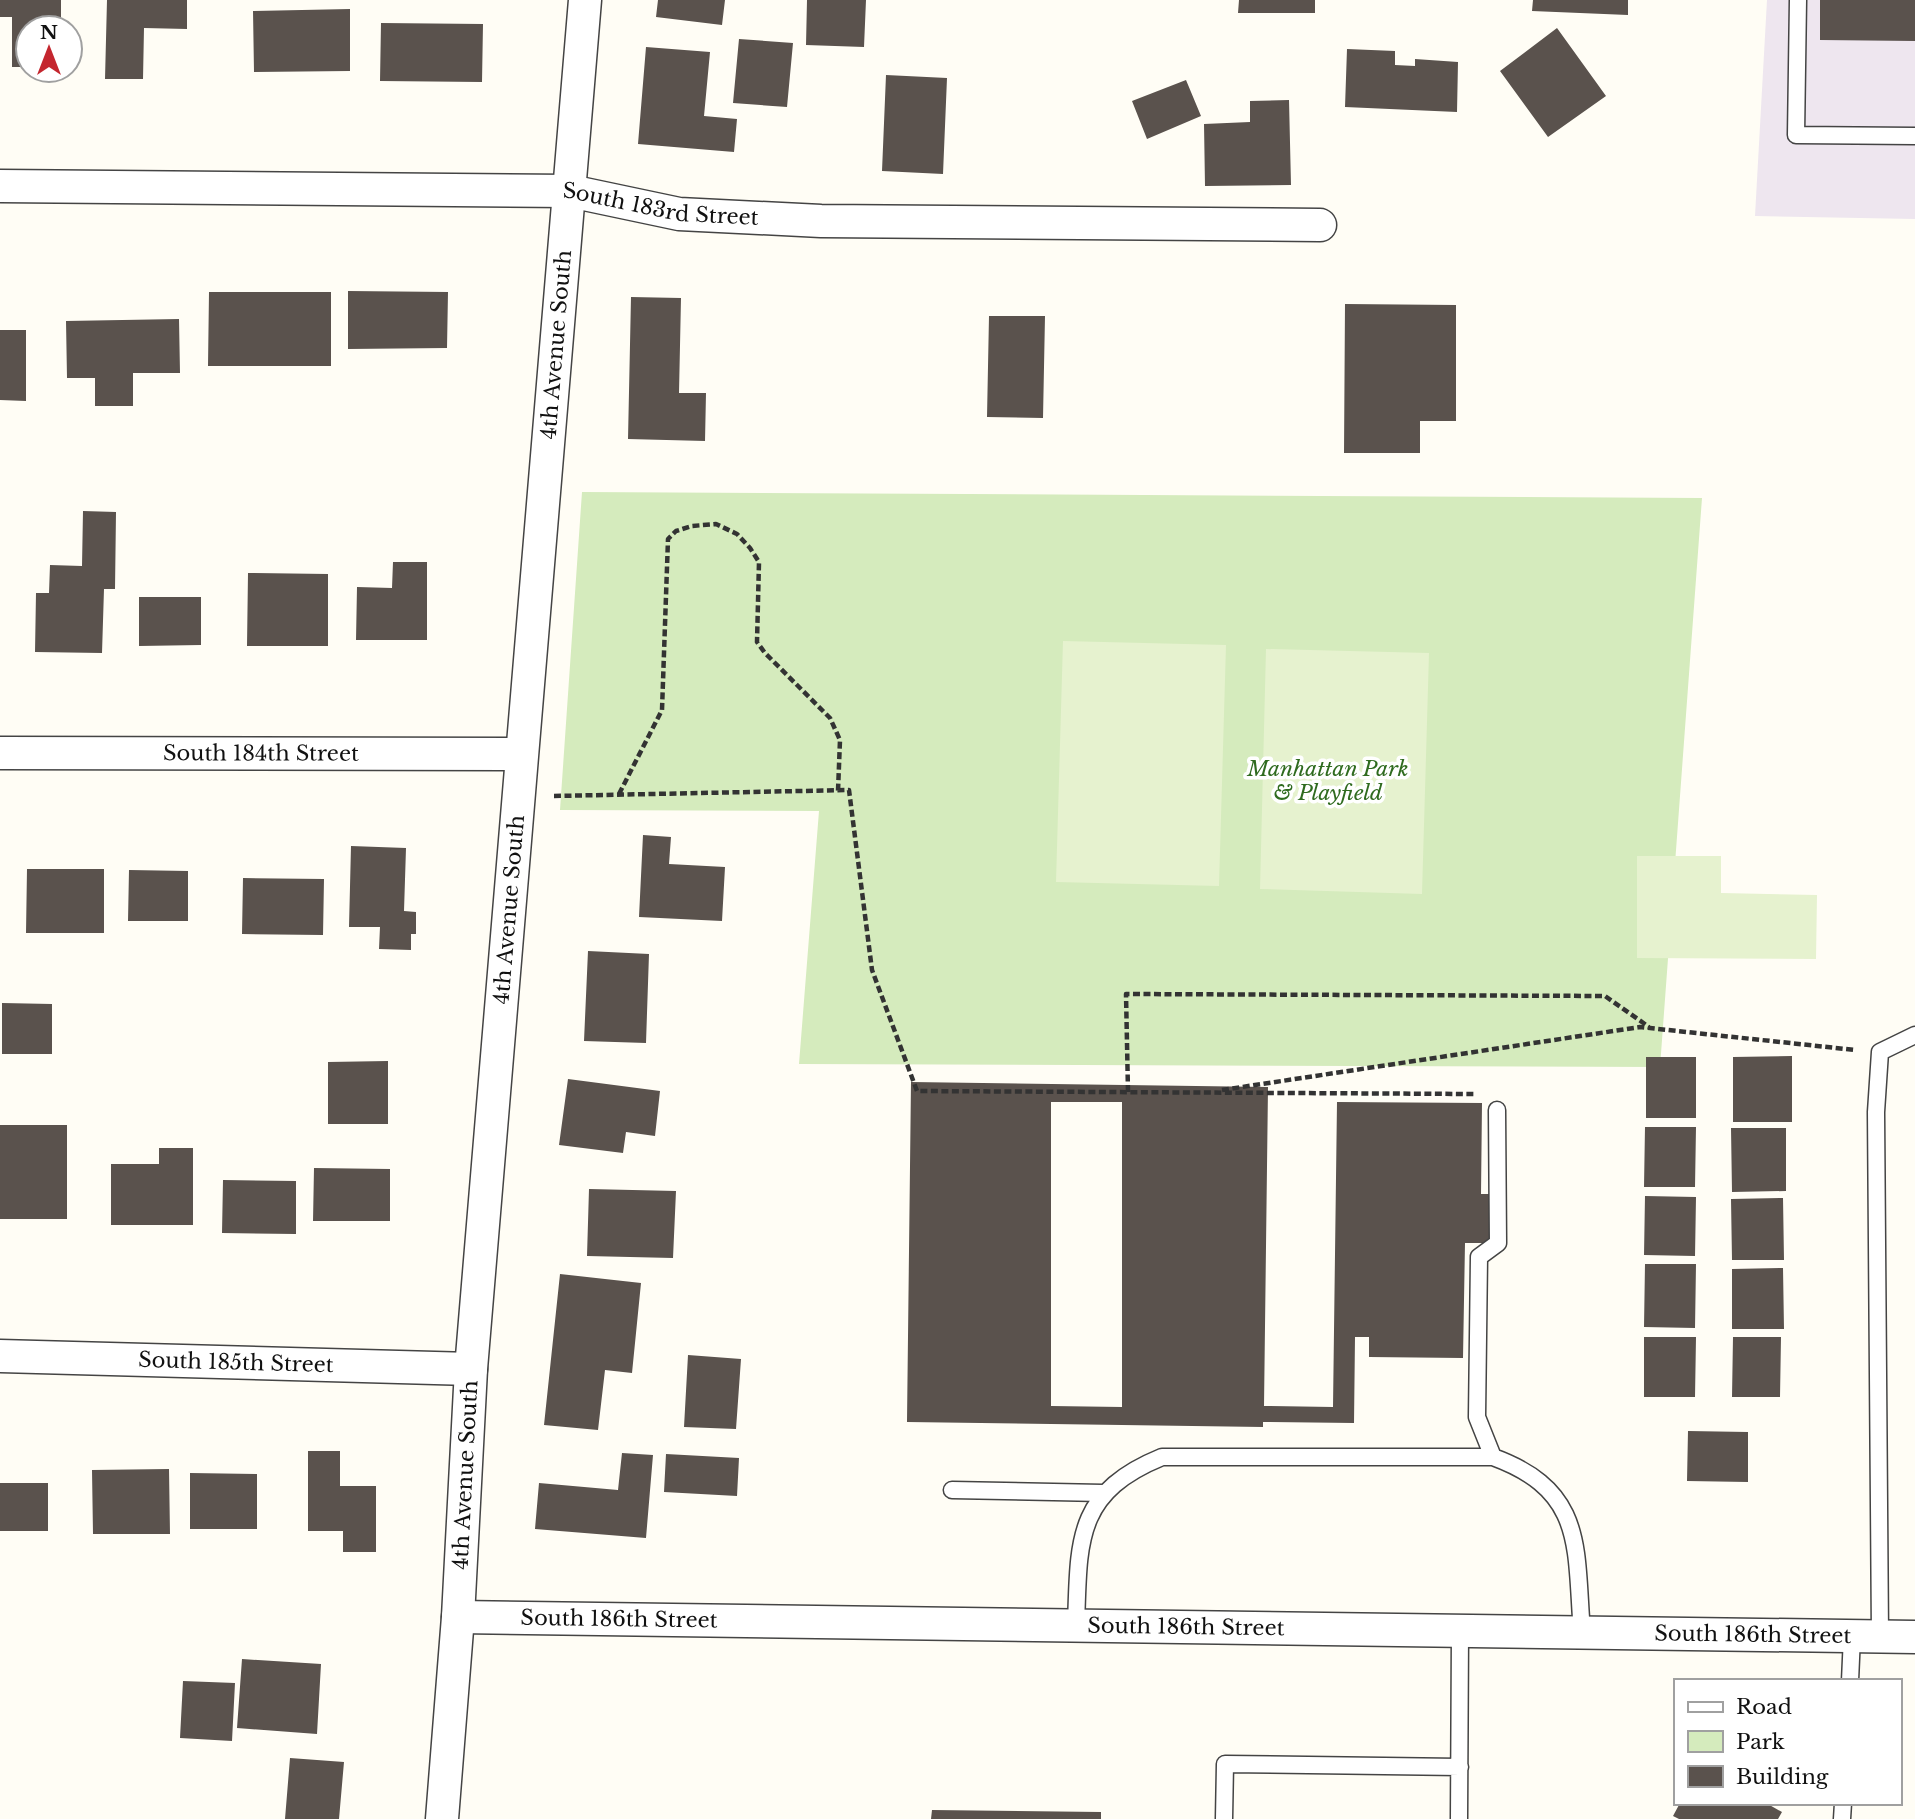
<svg xmlns="http://www.w3.org/2000/svg" width="1915" height="1819" viewBox="0 0 1915 1819" font-family="'Libre Baskerville',serif">
<style>
.industrial{fill:#eee6ef}
.green{fill:#d5ebbd}
.pitch{fill:#e6f2cf}
.building{fill:#5a524d;fill-rule:evenodd}
.lines{fill:none;stroke-linecap:round;stroke-linejoin:round}
.service-casing{stroke:#444;stroke-width:19}
.minor-casing{stroke:#444;stroke-width:35}
.path{stroke:#333;stroke-width:4.5;stroke-dasharray:7 3.5;stroke-linecap:butt}
.service{stroke:#fff;stroke-width:16}
.minor{stroke:#fff;stroke-width:32}
.labels{text-anchor:middle;dominant-baseline:central;stroke-width:7;stroke-linejoin:round;paint-order:stroke}
.street-label{font-size:21px;fill:#111;stroke:#fff}
.park-label{font-size:21px;font-style:italic;fill:#2f6b1f;stroke:#fff}
</style>
<rect width="100%" height="100%" fill="#fffdf5"/>
<!-- industrial -->
<path class="industrial" d="M1767,0H1915V219L1755,216Z"/>
<!-- green -->
<path class="green" d="M582,492L1702,498L1660,1067L799,1064L819,811L560,810Z"/>
<!-- pitch -->
<path class="pitch" d="M1063,641L1226,645L1219,886L1056,882Z
M1266,649L1429,653L1422,894L1260,889Z
M1637,856H1721V893L1817,895L1816,959L1637,958Z"/>
<!-- building -->
<path class="building" d="M0,0H61V28H28V67H12V17H0Z
M107,0H187V29L144,28L143,79H105Z
M658,0H725L722,25L656,17Z
M807,0H866L864,47L806,45Z
M1239,0H1315V13H1238Z
M1533,0H1628V15L1532,11Z
M1820,0H1915V41L1820,40Z
M350,9V71L254,72L253,11Z
M381,23L483,24L482,82L380,81Z
M1557,28L1606,96L1548,137L1500,71Z
M739,39L793,43L787,107L733,103Z
M646,47L710,52L704,116L737,119L734,152L638,144Z
M1347,49L1395,51V65L1415,66V59L1458,62L1457,112L1345,107Z
M886,75L947,78L943,174L882,171Z
M1186,80L1201,116L1147,139L1132,101Z
M1289,100L1291,185L1205,186L1204,124L1250,122V101Z
M348,291L448,292L447,348L348,349Z
M209,292H331V366H208Z
M631,297L681,298L679,393H706L705,441L628,439Z
M1345,304L1456,305V421H1420V453H1344Z
M989,316H1045L1043,418L987,417Z
M179,319L180,373H133V406H95V378H67L66,321Z
M0,330H26V401L0,400Z
M83,511L116,512L115,589H104L102,653L35,652L36,593H49L50,565L82,566Z
M393,562H427V640H356L357,587L392,588Z
M248,573L328,574V646H247Z
M139,597H201V645L139,646Z
M643,835L671,837L669,864L725,867L722,921L639,917Z
M351,846L406,848L404,911L416,912V934H411V950L379,949L380,927H349Z
M27,869H104V933H26Z
M129,870L188,871V921H128Z
M243,878L324,879L323,935L242,934Z
M588,951L649,954L646,1043L584,1041Z
M2,1003L52,1004V1054H2Z
M1792,1056V1122H1733V1057Z
M1646,1057H1696V1118H1646Z
M388,1061V1124H328V1062Z
M568,1079L660,1091L655,1136L626,1132L623,1153L559,1145Z
M911,1082L1268,1087L1264,1406L1333,1407L1337,1102L1482,1103L1481,1194H1496L1495,1243H1465L1463,1358L1369,1357V1337H1355L1354,1423L1263,1422V1427L907,1422ZM1051,1102H1122V1407L1051,1406Z
M0,1125H67V1219H0Z
M1645,1127H1696L1695,1187H1644Z
M1731,1128H1786V1191L1732,1192Z
M159,1148H193V1225H111V1164H159Z
M314,1168L390,1169V1221H313Z
M223,1180L296,1181V1234L222,1233Z
M589,1189L676,1191L673,1258L587,1256Z
M1645,1196L1696,1197L1695,1256L1644,1255Z
M1783,1198L1784,1260H1732L1731,1199Z
M1645,1264H1696L1695,1328L1644,1327Z
M1783,1268L1784,1329H1732V1269Z
M560,1274L641,1283L632,1373L605,1370L598,1430L544,1425Z
M1644,1337H1696L1695,1397H1644Z
M1733,1337H1781L1780,1397H1732Z
M688,1355L741,1359L736,1429L684,1427Z
M1688,1431L1748,1432V1482L1687,1481Z
M308,1451H340V1486H376V1552H343V1531H308Z
M622,1453L653,1455L646,1538L535,1529L539,1483L618,1490Z
M666,1454L739,1458L737,1496L664,1492Z
M169,1469L170,1534H93L92,1470Z
M190,1473L257,1474V1529H190Z
M0,1483H48V1531H0Z
M242,1659L321,1664L317,1734L237,1728Z
M183,1681L235,1683L232,1741L180,1738Z
M290,1758L344,1762L339,1819H285Z
M1680,1803H1766L1782,1812L1778,1819H1679L1673,1816Z
M932,1810L1101,1812V1819H931Z"/>
<g class="lines">
<defs>
<path id="service" d="M1798,0L1796,135L1915,136
M1493,1457L1477,1417L1479,1257L1498,1243L1497,1110
M952,1490L1103,1493
M1076,1626C1079,1542 1074,1493 1162,1457H1493C1586,1491 1575,1548 1582,1632
M1880,1636L1876,1112L1880,1052L1915,1035
M1850,1681L1852,1636
M1224,1819L1225,1764L1460,1767
M1459,1819L1460,1631
M1842,1819L1843,1803"/>
<g id="minor">
<path id="s1" d="M0,186L570,191L679,214L821,221L1320,225"/>
<path id="s2" d="M0,753L521,754"/>
<path id="s3" d="M0,1356L471,1369"/>
<path id="s4" d="M458,1617L1915,1637"/>
<path id="s5" d="M442,1819L458,1617L471,1369L585,0"/>
</g>
</defs>
<!-- service casing -->
<use href="#service" class="service-casing"/>
<!-- minor casing -->
<use href="#minor" class="minor-casing"/>
<!-- path -->
<path class="path" d="M619,794L662,710L668,539L676,531L692,526L716,524L737,534L750,548L759,562L757,642L765,653L830,718L840,740L838,791
M554,796L849,790L872,970L917,1091L1474,1094
M1222,1090L1640,1027L1855,1050
M1128,1092L1126,994L1605,996L1649,1027"/>
<!-- service -->
<use href="#service" class="service"/>
<!-- minor -->
<use href="#minor" class="minor"/>
</g>
<g class="labels">
<!-- street labels -->
<g class="street-label">
<text stroke="none"><textPath href="#s1" startOffset="662">South 183rd Street</textPath></text>
<text stroke="none"><textPath href="#s5" startOffset="1479">4th Avenue South</textPath></text>
<text stroke="none"><textPath href="#s2" startOffset="261">South 184th Street</textPath></text>
<text stroke="none"><textPath href="#s5" startOffset="912">4th Avenue South</textPath></text>
<text stroke="none"><textPath href="#s3" startOffset="236">South 185th Street</textPath></text>
<text stroke="none"><textPath href="#s5" startOffset="345">4th Avenue South</textPath></text>
<text stroke="none"><textPath href="#s4" startOffset="161">South 186th Street</textPath></text>
<text stroke="none"><textPath href="#s4" startOffset="728">South 186th Street</textPath></text>
<text stroke="none"><textPath href="#s4" startOffset="1295">South 186th Street</textPath></text>
</g>
<!-- park labels -->
<g class="park-label">
<text x="1328" y="769">Manhattan Park<tspan x="1328" dy="24">&amp; Playfield</tspan></text>
</g>
</g>
<!-- legend -->
<rect x="1674" y="1679" width="228" height="126" fill="#ffffff" stroke="#a0a0a0" stroke-width="2"/>
<rect x="1688" y="1702" width="35" height="10" fill="#ffffff" stroke="#a0a0a0" stroke-width="2"/>
<text x="1736" y="1714" font-size="21" fill="#111111">Road</text>
<rect x="1688" y="1731" width="35" height="21" fill="#d5ebbd" stroke="#a0a0a0" stroke-width="2"/>
<text x="1736" y="1749" font-size="21" fill="#111111">Park</text>
<rect x="1688" y="1766" width="35" height="21" fill="#5a524d" stroke="#a0a0a0" stroke-width="2"/>
<text x="1736" y="1784" font-size="21" fill="#111111">Building</text>
<!-- north arrow -->
<g transform="translate(49 49)"><circle r="33" fill="#ffffff" stroke="#a0a0a0" stroke-width="2"/>
<path d="M0-5L12 26L0 18L-12 26Z" fill="#c4262e"/>
<text y="-10" font-size="19" font-weight="bold" text-anchor="middle" fill="#111111">N</text>
</g>
</svg>
